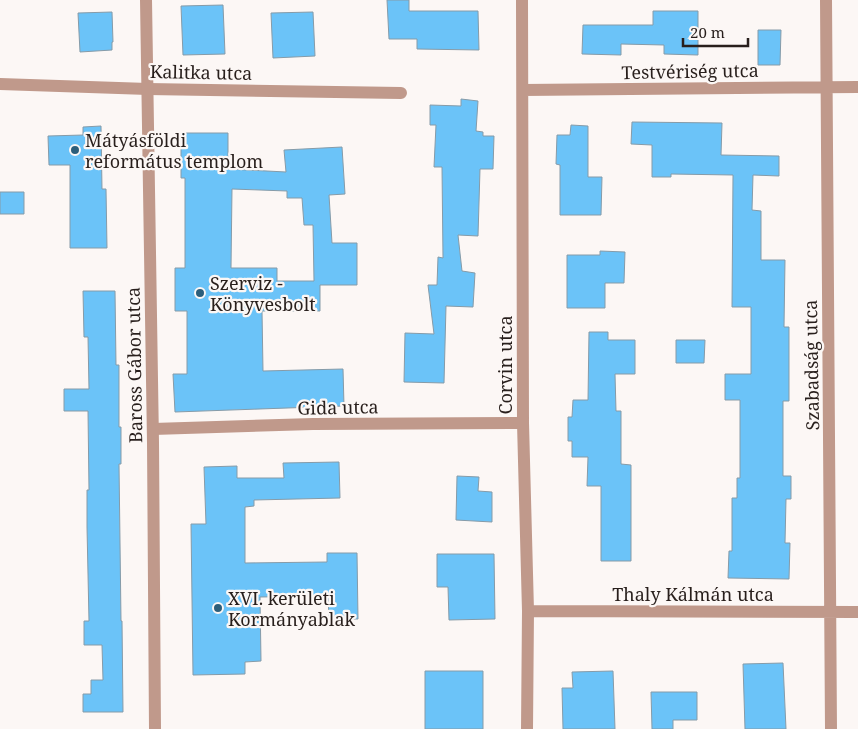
<svg xmlns="http://www.w3.org/2000/svg" width="858" height="729" viewBox="0 0 858 729" font-family="'Noto Serif',serif">
<style>
.building{fill:#6bc3f8;stroke:#869ba8;fill-rule:evenodd}
.lines{fill:none;stroke-linecap:round;stroke-linejoin:round}
.minor{stroke:#c0998b;stroke-width:12}
.tertiary{stroke:#c0998b;stroke-width:12}
.poi-dot{fill:#2c5e7b;stroke:#fcf7f5;stroke-width:2}
.labels{text-anchor:middle;dominant-baseline:central;stroke-width:4.5;stroke-linejoin:round;paint-order:stroke}
.street-label{font-size:18px;fill:#281f1c;stroke:#fcf7f5}
.poi-label{font-size:18px;fill:#281f1c;stroke:#fcf7f5;text-anchor:start}
</style>
<rect width="100%" height="100%" fill="#fcf7f5"/>
<!-- building -->
<path class="building" d="M387,0H409V11H478L479,50L417,49V39H389Z
M223,5L225,54L183,55L181,6Z
M653,11H698V55L664,54V45L621,44V55L582,54L583,25H653Z
M112,12L113,42H112V50L80,52L78,13Z
M313,12L315,56L273,58L271,13Z
M758,30H781L780,65H758Z
M461,99L478,101L476,131L483,132V136H494L493,169H480L478,236L458,235L462,271L475,273L473,307L446,306L444,383L404,382L405,333L434,334L428,285H437L438,257L443,258L442,167H434L436,125H430V105L461,106Z
M632,122L722,123L721,155L779,156V176L753,175L752,210L761,211V260H785L784,327H789V401H783V476H791V499H786L785,543H790L789,579L728,578L729,551H732V498H737V478H740V400H725V374H751V307H732L733,175L671,174V177H652V145L631,144Z
M571,125L588,126V177H602L601,215H560V165L556,164L557,135H570Z
M101,126L102,189H106L107,248H70V165H49L48,136L83,135V127Z
M181,133H228V169L286,172L284,150L342,147L345,194L329,195L332,243H357V285H320V311H262L263,371L343,369L344,406L175,412L173,374H187V311H175V268H185V178H181ZM232,189L287,191V198H302L304,225H313L314,281H277V268H231Z
M0,192H24V214H0Z
M600,251L625,252L624,283H605V308H567V255H600Z
M83,291H115L116,365H119V427H121V464H119L121,621H122L123,712H83V694H91V680H103L102,645H84V621H89L87,527V490H89L88,411H64V389H89L88,337H84Z
M589,332H608V340H635V374H615L616,411H621V464L631,465V561H601V486H587L588,457H572V441H568V417H572L573,400H588Z
M676,340H705L704,363H676Z
M339,462L340,498L254,500V506L245,507V563L327,562V553H357L358,619H329L328,596L260,597L261,661L245,662V674L193,675L191,524H206L204,467L237,466V478H284L283,463Z
M457,476L479,477L478,491L492,492V522L456,520Z
M437,554H494L495,619L449,620L448,587H437Z
M783,663L786,729H745L743,664Z
M425,671H483V729H425Z
M613,671L615,729H563L562,688H573L572,672Z
M651,692H697V720H673V729H652Z"/>
<g class="lines">
<!-- minor -->
<path class="minor" d="M522,0L523,423L528,611L527,729
M826,0L831,729
M0,84L148,89L401,93
M523,90L858,87
M153,429L313,424L523,423
M528,611L858,612"/>
<!-- tertiary -->
<path class="tertiary" d="M146,0L153,442L155,729"/>
</g>
<!-- markers -->
<g class="poi-dot">
<circle cx="75" cy="150" r="5"/>
<circle cx="200" cy="293" r="5"/>
<circle cx="218" cy="608" r="5"/>
</g>
<g class="labels">
<!-- street labels -->
<g class="street-label">
<text transform="translate(690 71) rotate(-1)">Testvériség utca</text>
<text transform="translate(201 72) rotate(1)">Kalitka utca</text>
<text transform="translate(134 365) rotate(-91)">Baross Gábor utca</text>
<text transform="translate(505 365) rotate(-90)">Corvin utca</text>
<text transform="translate(811 365) rotate(-91)">Szabadság utca</text>
<text transform="translate(338 407) rotate(-1)">Gida utca</text>
<text x="693" y="594">Thaly Kálmán utca</text>
</g>
<!-- poi labels -->
<g class="poi-label">
<text x="85" y="140">Mátyásföldi<tspan x="85" dy="21">református templom</tspan></text>
<text x="210" y="283">Szerviz -<tspan x="210" dy="21">Könyvesbolt</tspan></text>
<text x="228" y="598">XVI. kerületi<tspan x="228" dy="21">Kormányablak</tspan></text>
</g>
</g>
<!-- scale -->
<path d="M683 38v8h65v-8" fill="none" stroke="#281f1c" stroke-width="2.5"/>
<text x="690" y="38" font-size="15" fill="#281f1c" stroke="#fcf7f5" stroke-width="4" paint-order="stroke">20 m</text>
</svg>
